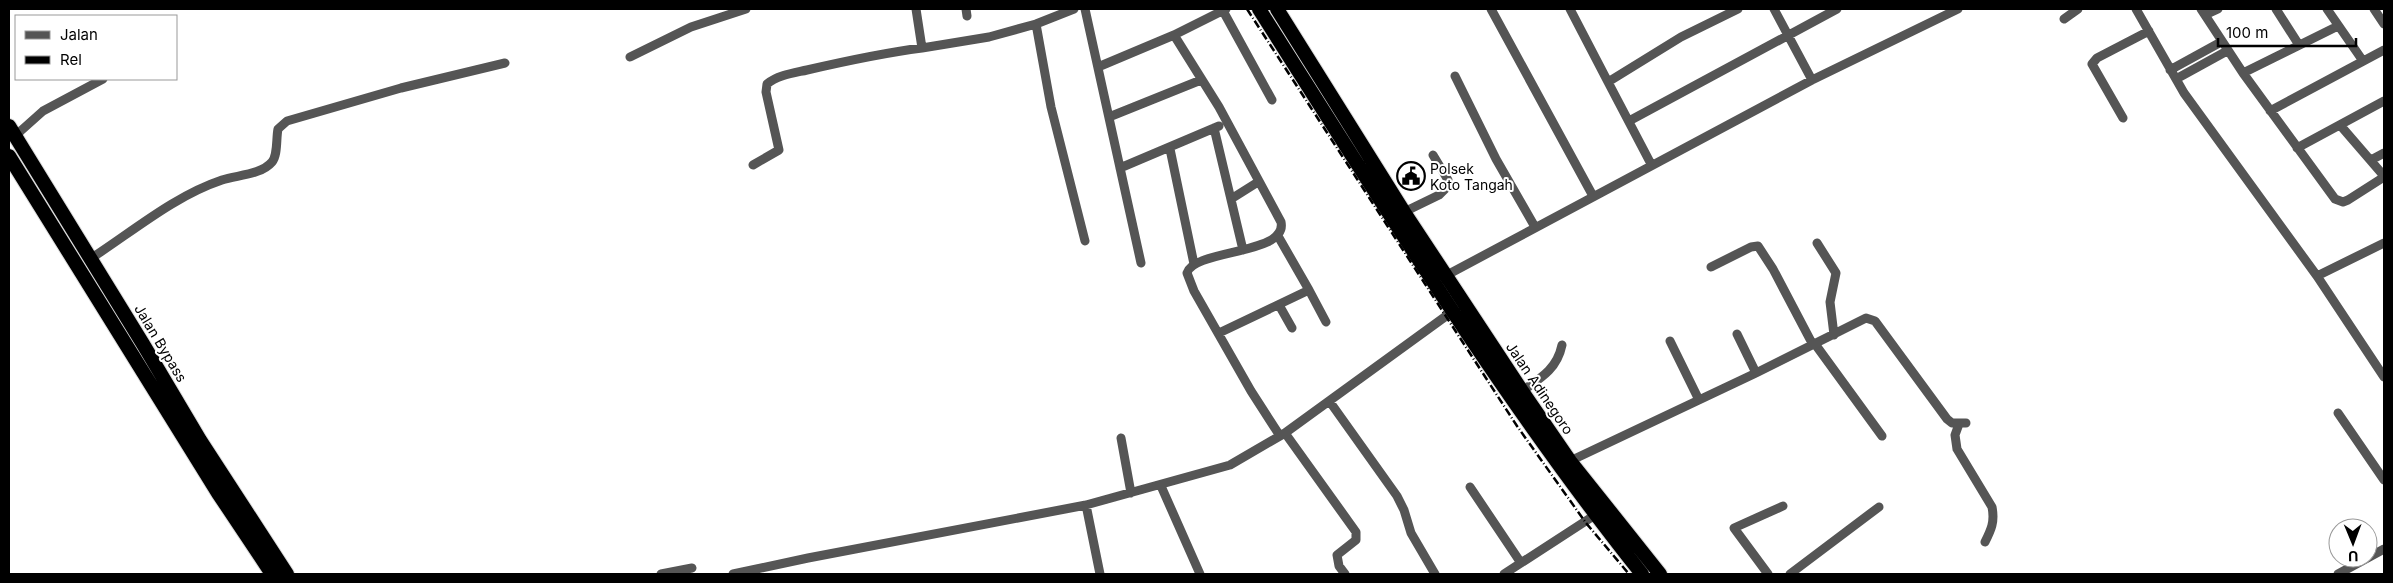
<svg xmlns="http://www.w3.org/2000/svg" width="2393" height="583" viewBox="0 0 2393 583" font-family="Inter,sans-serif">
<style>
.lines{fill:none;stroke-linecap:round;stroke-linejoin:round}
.trunk-casing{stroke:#dbdbdb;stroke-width:16}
.minor{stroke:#555;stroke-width:9}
.trunk{stroke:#000;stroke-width:14}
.rail{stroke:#000;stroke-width:2.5;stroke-dasharray:8 2.5 1 2.5;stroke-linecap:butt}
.labels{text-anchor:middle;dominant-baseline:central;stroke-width:4;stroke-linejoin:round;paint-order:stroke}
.poi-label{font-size:14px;fill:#000;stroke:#fff;text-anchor:start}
.street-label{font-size:14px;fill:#000;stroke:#fff}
</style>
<rect width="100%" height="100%" fill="#fff"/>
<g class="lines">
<defs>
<path id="trunk" d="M1259,9C1381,201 1500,396 1642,574
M1277,9L1404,212L1522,391L1570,461L1660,574
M9,126L143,344L200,440L287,574
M9,156L218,493L272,574"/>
</defs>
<!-- trunk casing -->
<use href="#trunk" class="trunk-casing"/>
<!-- minor -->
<path class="minor" d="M966,9L967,16
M1085,9L1141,263
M1222,9L1272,100
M1491,9L1593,196
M1570,9L1608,82
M1774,9L1812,80
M2136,9L2184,93L2317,276L2384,377
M2201,9L2243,73L2335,199L2343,202L2348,200L2384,177
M2276,9L2299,45
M2327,9L2363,61
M2374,9L2384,24
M2205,15L2218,9
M2064,19L2078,9
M1036,24L1051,107L1085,241
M1174,35L1219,107L1281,222C1288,255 1194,249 1187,273L1194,291L1251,391L1280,436
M922,48L989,37L1036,24L1074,9
M630,57L691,27L746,9
M1098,67L1174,35L1226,9
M2170,70L2221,42
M2243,73L2338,26
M1455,76L1496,159L1535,227
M2176,79L2227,51
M2270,111L2384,50
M1109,117L1201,80
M2123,118L2092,64L2097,58L2149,31
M1629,121L1837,9
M2340,125L2384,176
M1214,128L1243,250
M15,136L43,111L103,79
M2297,148L2384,101
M1170,149L1194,264
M2371,160L2384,153
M1651,164L1608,82L1681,37L1738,9
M753,165L779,150L766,92L767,84C778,75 794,73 807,70C846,61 883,53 922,48L916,9
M1120,168L1219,126
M1231,199L1258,182
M1404,212L1439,195L1448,186V180L1433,155
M1817,243L1836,273L1830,302L1834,335
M90,259C132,232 174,196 222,180C237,175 261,175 272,162C278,155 276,138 278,129L287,121L401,88L505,63
M1711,267L1751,247L1758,246L1773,269L1813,345
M1447,275L1812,80L1958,9
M2317,276L2384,243
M1309,290L1326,322
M1279,305L1292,328
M1219,333L1309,290L1278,236
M1737,334L1756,373
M1670,341L1699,400
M1815,344L1882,436
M1522,391C1541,378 1557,369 1562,345
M1330,402L1397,496L1404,510L1411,533L1435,574
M2338,413L2384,480
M1959,424L1955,435L1957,449L1992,507C1995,522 1991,530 1985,542
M1285,433L1356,532V540L1337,555L1339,566L1345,574
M1121,438L1131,493
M1570,461L1756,373L1866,318L1875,321L1947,419L1952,423H1966
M1161,486L1200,574
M1470,487L1521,563
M1086,505L1100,574
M661,574L692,568
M733,574L808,558L1086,505L1230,465L1285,433L1453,311
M1504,574L1595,515
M1768,574L1734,528L1783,506
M1790,574L1879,507
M2338,574L2384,549"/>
<!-- trunk -->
<use href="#trunk" class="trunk"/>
<!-- rail -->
<path class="rail" d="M1247,9L1517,426L1586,523L1629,574"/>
</g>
<!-- icons -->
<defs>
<symbol id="civic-ring" viewBox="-11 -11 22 22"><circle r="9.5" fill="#fff" stroke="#000" stroke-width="1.5"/><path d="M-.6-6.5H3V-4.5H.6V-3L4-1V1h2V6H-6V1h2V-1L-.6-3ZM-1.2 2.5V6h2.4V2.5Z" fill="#000"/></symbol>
</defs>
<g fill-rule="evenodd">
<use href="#civic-ring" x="1395" y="160" width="32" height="32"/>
</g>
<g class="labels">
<!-- poi labels -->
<g class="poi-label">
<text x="1430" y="168">Polsek<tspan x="1430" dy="16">Koto Tangah</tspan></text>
</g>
<!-- street labels -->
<g class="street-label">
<text transform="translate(161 343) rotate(59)">Jalan Bypass</text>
<text transform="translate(1540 388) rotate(56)">Jalan Adinegoro</text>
</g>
</g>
<!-- border -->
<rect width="2393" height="583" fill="none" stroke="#000000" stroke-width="20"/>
<!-- legend -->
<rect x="15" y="15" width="162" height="65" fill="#ffffff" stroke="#999999"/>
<rect x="25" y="31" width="25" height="8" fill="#555555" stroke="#999999"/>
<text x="60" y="40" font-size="15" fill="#000000">Jalan</text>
<rect x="25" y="56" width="25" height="8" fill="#000000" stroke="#999999"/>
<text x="60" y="65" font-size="15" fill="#000000">Rel</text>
<!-- north arrow -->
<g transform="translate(2353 543) rotate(179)"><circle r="24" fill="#ffffff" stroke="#999999"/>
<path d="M0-4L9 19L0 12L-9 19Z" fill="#000000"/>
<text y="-8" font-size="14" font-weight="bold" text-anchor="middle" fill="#000000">U</text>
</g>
<!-- scale -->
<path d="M2218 38v8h138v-8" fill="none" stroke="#000000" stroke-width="2.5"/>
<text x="2226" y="38" font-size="15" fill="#000000" stroke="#ffffff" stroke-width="4" paint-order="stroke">100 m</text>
</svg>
